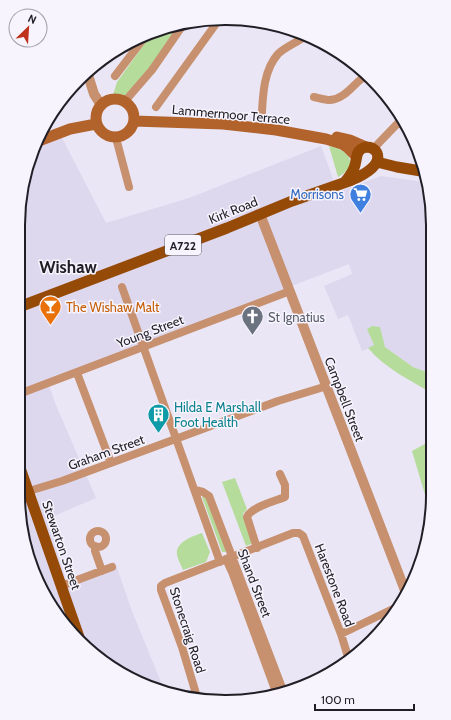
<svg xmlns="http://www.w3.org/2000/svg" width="451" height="720" viewBox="0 0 451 720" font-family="Cabin,sans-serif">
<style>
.built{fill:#ded8ef}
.green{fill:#b6dc9b}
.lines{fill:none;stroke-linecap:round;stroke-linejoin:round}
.minor{stroke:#c7916f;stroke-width:8}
.tertiary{stroke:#c7916f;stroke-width:10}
.secondary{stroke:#b2632c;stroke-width:11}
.primary{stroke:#964a07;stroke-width:11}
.labels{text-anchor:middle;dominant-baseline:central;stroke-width:3;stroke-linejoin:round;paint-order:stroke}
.shield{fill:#f7f4fe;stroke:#615f66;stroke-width:1}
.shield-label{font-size:12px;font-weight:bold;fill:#211f25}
.street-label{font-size:13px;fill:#211f25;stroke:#f7f4fe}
.shop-label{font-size:13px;fill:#366cbe;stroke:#f7f4fe;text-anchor:end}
.food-label{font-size:13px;fill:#c56008;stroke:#f7f4fe;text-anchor:start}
.worship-label{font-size:13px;fill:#5b616d;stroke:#f7f4fe;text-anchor:start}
.culture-label{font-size:13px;fill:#0d838f;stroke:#f7f4fe;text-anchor:start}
.district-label{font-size:17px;font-weight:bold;fill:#211f25;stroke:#f7f4fe}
.rim{fill:none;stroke:#211f25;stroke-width:2}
</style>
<rect width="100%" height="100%" fill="#eae6f6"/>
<!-- built -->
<path class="built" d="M59,132L106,223L189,198L321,146L338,192L381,176L424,182L433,212L432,374L413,367L385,347L377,345L362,351L348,315L338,319L324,286L352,274L349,264L47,380L56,405L96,498L47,519L66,580L115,562L132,611L165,692L159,691L99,659L53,610L29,561L18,494L20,199L34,146Z"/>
<!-- green -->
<path class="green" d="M180,26L150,69L122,101L113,95L117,82L150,36Z
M329,146C349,149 360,165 338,177Z
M372,326L380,327L385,347L413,367L432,374V393C409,380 385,368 368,348L374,345L367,329Z
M432,440L431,515L412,451Z
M235,478L247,509L243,514L253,540L251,544L246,546L222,482Z
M203,496L208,500L226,551L225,552H222L202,497Z
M202,533L210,552L206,562L183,570C181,565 178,560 177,555C175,542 193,536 202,533Z"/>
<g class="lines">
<!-- minor -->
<path class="minor" d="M115,76L144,38
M314,97C319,98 325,100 330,100C346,99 354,82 367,75
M121,100H126L152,70L183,25
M156,107L218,21
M398,123L407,127
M261,128C263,104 261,73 278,54C285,47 296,43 304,37
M116,138L129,187
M373,149L398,123L401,117
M122,287L220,562
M77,373L111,463
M19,394L290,291
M195,490L203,492L209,496L284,693
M29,491L62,481L278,401L327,386
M90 539a8 8 0 1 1 16 0a8 8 0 1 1-16 0Z
M95,546V551L102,571
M257,548L247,517C251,507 275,501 285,497V485L280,474
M226,559L232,572L277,695
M61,586L112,567
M341,634L399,606
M197,697L182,647L161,590V586L165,583L293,533H299L303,536L341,634L349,660"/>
<!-- tertiary -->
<path class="tertiary" d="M88,75L94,94L101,105
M260,214L406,593"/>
<!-- secondary -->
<path class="secondary" d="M96 118a19 19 0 1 1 38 0a19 19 0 1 1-38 0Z
M134,121L223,124L276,130L326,139L342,144L348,148L356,156
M337,137L350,140L366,147
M36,142L70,129L96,124"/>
<!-- primary -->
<path class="primary" d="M377,162L397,167L421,171
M19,307L227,228L292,201L352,180C361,176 382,166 377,153C375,149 371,147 366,147C354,150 358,159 354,168C352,173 349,177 345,182
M18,462L79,637"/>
</g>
<!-- icons -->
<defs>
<symbol id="supermarket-pin" viewBox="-11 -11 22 30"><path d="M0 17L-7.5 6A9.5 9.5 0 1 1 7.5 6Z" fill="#3f7fe0" stroke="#f7f4fe"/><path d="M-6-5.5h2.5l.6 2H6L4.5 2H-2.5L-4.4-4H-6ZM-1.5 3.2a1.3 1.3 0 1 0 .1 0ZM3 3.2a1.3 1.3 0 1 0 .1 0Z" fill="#fff"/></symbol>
<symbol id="bar-pin" viewBox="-11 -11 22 30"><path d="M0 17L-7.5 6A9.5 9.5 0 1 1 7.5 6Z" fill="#e8710a" stroke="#f7f4fe"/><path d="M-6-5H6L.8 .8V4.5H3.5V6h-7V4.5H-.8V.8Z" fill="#fff"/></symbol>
<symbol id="church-pin" viewBox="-11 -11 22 30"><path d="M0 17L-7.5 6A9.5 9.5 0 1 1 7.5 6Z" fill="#6b7280" stroke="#f7f4fe"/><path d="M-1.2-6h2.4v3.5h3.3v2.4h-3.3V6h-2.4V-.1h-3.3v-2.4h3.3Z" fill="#fff"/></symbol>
<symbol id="building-pin" viewBox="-11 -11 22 30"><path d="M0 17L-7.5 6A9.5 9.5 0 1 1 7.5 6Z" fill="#0f9aa8" stroke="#f7f4fe"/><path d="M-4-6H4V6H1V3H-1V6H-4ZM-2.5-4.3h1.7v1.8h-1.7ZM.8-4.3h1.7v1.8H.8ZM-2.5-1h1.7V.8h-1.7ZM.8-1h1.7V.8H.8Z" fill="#fff"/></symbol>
</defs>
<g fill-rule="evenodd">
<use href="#supermarket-pin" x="348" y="182" width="25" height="34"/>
<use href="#bar-pin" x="38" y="294" width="25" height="34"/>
<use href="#church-pin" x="240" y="304" width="25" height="34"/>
<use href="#building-pin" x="146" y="402" width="25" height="34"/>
</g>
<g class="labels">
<!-- shield labels -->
<rect class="shield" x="165" y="235" width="36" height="20" rx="3"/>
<g class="shield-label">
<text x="183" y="245">A722</text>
</g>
<!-- street labels -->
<g class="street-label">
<text transform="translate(231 114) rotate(5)">Lammermoor Terrace</text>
<text transform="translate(233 210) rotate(-22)">Kirk Road</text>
<text transform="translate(150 331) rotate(-21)">Young Street</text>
<text transform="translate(345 399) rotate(69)">Campbell Street</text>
<text transform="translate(106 452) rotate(-20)">Graham Street</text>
<text transform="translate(62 545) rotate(71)">Stewarton Street</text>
<text transform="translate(255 583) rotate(69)">Shand Street</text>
<text transform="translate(335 585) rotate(69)">Harestone Road</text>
<text transform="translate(188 630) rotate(72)">Stonecraig Road</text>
</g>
<!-- shop labels -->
<g class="shop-label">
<text x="344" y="194">Morrisons</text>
</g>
<!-- food labels -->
<g class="food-label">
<text x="66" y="307">The Wishaw Malt</text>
</g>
<!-- worship labels -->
<g class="worship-label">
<text x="268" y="317">St Ignatius</text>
</g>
<!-- culture labels -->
<g class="culture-label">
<text x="174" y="407">Hilda E Marshall<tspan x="174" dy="15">Foot Health</tspan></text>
</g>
<!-- district labels -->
<g class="district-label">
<text x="68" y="267">Wishaw</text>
</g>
</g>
<!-- crop -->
<path d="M0 0H451V720H0ZM225 25H226A200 200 0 0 1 426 225V495A200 200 0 0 1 226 695H225A200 200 0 0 1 25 495V225A200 200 0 0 1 225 25Z" fill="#f7f4fe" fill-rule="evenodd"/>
<path class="rim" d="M225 25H226A200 200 0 0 1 426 225V495A200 200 0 0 1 226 695H225A200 200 0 0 1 25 495V225A200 200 0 0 1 225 25Z"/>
<!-- north arrow -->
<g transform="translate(28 28) rotate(25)"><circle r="19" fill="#f7f4fe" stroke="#a19fa7"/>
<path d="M0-3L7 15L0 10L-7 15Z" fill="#bf331c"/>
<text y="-6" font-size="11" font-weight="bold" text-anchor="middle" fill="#211f25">N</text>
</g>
<!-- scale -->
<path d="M315 704v6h99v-6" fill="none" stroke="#211f25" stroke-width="2"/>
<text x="321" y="704" font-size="12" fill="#211f25" stroke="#f7f4fe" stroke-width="3" paint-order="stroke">100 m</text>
</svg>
